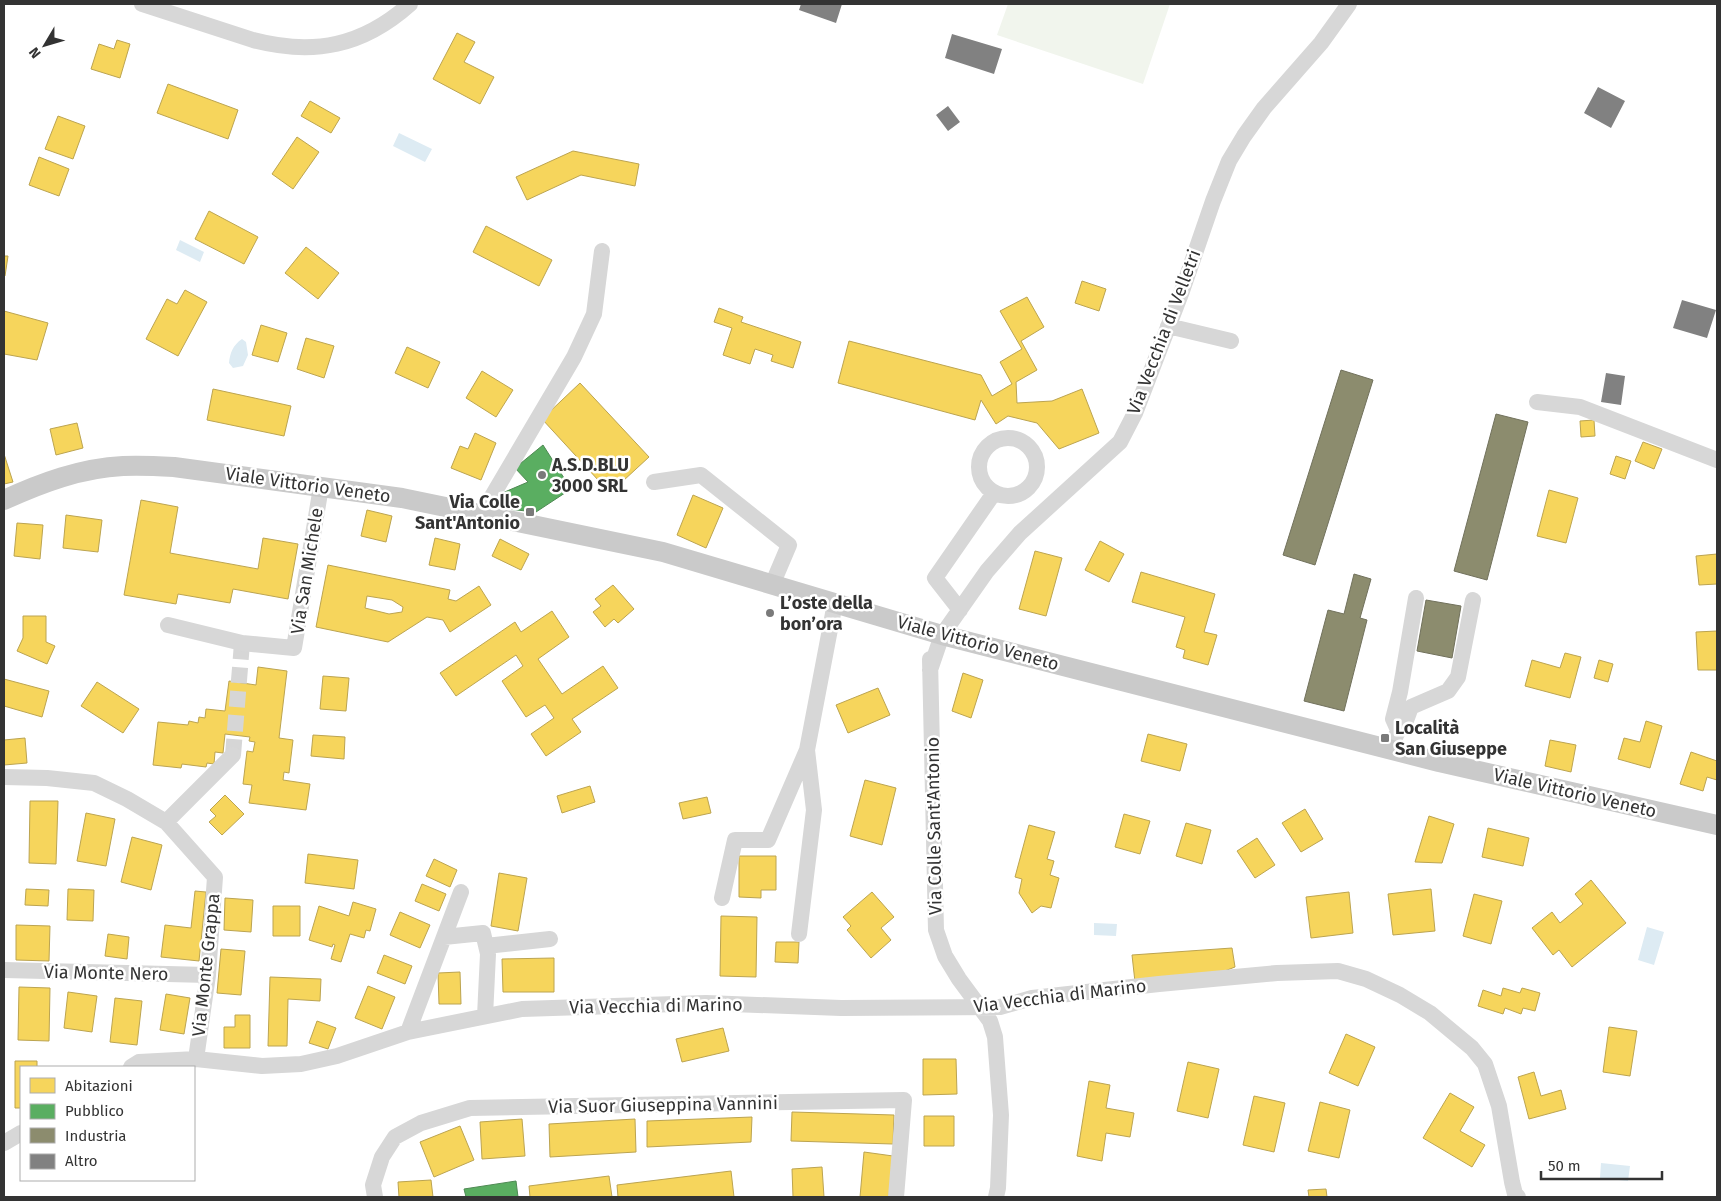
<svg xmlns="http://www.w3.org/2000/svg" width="1721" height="1201" viewBox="0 0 1721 1201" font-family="'Fira Sans',sans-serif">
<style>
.green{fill:#f1f5ed}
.water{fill:#ddebf3}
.homes{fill:#f6d55c;stroke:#bca450;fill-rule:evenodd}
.public{fill:#5aae61;stroke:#4e8953}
.industry{fill:#8c8c6e;stroke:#71715c}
.building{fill:#818181}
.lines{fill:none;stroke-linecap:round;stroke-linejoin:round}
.minor-tunnel{stroke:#d6d6d6;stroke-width:16;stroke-dasharray:16 8;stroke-linecap:butt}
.minor{stroke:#d7d7d7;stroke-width:16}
.major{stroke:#cacaca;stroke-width:20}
.poi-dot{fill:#7a7a7a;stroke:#fff;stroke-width:2}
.labels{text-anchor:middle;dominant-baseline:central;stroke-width:5;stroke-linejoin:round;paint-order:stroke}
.street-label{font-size:18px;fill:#333;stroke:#fff}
.poi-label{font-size:18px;font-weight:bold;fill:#333;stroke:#fff;text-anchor:start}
</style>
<rect width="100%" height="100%" fill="#fff"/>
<!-- green -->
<path class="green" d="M1008,4H1170L1143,84L997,35Z"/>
<!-- water -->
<path class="water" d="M399,133L432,149L425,162L393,146Z
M180,240L204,252L200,262L176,250Z
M242,339L246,342L248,355L243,366L233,368L229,363C230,353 233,345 242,339Z
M1094,923L1117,924L1116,936L1094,935Z
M1647,927L1664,932L1654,965L1638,960Z
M1601,1163L1630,1166L1628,1181L1600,1178Z"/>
<!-- homes -->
<path class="homes" d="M457,33L475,42L464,62L494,77L480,104L433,79Z
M117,40L130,44L120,78L91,69L99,44L114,49Z
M168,84L238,110L228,139L157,113Z
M310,101L340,118L331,133L301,116Z
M58,116L85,126L73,159L45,149Z
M297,137L319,152L293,189L272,174Z
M573,151L639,164L635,186L581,175L527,200L516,177Z
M39,157L69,169L59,196L29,185Z
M209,211L258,237L244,264L195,239Z
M486,226L552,260L539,286L473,252Z
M306,247L339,273L318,299L285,273Z
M4,256H8L5,276L4,275Z
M1082,281L1106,289L1099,311L1075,303Z
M185,290L207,302L178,356L146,339L167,299L177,304Z
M1027,297L1044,327L1021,341L1037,370L1016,382L1017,403L1052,401L1082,389L1099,433L1059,449L1037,423L1008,416L996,424L981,400L975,420L838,383L849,341L981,375L992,396L1012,384L1000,362L1022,349L1000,311Z
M719,308L743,317L741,322L801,342L793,368L771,361L773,355L755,349L750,364L723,355L732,328L714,322Z
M4,311L48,323L37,360L4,354Z
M261,325L287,333L278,362L252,355Z
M306,338L334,346L324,378L297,369Z
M407,347L440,362L428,388L395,373Z
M482,371L513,390L496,417L466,398Z
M580,383L649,457L610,493L542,419Z
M213,389L291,406L284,436L207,420Z
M1594,420L1595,436L1581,437L1580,421Z
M77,423L83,448L56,455L50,429Z
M475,433L496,443L481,480L451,468L460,446L468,449Z
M1643,442L1662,449L1654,469L1635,461Z
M4,454L13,482L4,484Z
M1616,456L1631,461L1625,479L1610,474Z
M1549,490L1578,498L1566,543L1537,536Z
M693,495L723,508L706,548L677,535Z
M141,500L178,507L170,553L258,569L263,538L298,544L288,599L233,589L230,603L178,594L176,604L124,595Z
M367,510L392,516L386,542L361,536Z
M66,515L102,520L98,552L63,548Z
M17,523L43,525L40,559L14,556Z
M435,538L460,544L455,570L429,565Z
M500,539L529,554L521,570L492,556Z
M1100,541L1124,554L1109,582L1085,570Z
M1035,551L1062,558L1046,616L1019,609Z
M1717,554V584L1699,585L1696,556Z
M328,565L450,590L448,599L456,601L479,586L491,605L450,632L443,620L427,617L388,642L316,627ZM367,596L392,600L403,607L402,612L389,614L365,608Z
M1141,572L1215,594L1204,632L1217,635L1208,665L1183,658L1185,650L1176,647L1185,617L1132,602Z
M613,585L634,609L618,623L614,619L605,627L593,612L601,606L595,599Z
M552,611L569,637L538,659L562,694L603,666L618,688L572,719L581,732L546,756L531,734L554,718L545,705L526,717L502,681L523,666L516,655L456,696L440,673L515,622L521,632Z
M23,616H46V642L55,646L47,664L17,651L23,638Z
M1717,631V670H1698L1696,632Z
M1565,653L1581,657L1570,698L1525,686L1532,660L1560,668Z
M1599,660L1613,664L1608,682L1594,678Z
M258,667L287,671L279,738L293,740L289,773L284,772L283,780L310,784L306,810L249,803L252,785L243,784L247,751L253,752L255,742L249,741L250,737L225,734L223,753L215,752L214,764L207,763L206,767L182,764L181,768L153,765L158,722L188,725L189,721L198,723L199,717L205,718L206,709L225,711L229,681L256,685Z
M963,673L983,680L971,718L952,711Z
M323,676L349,678L346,711L320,709Z
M4,679L49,691L42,717L4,706Z
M97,682L139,709L123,733L81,706Z
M878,688L890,715L848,733L836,705Z
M1646,721L1662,726L1650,768L1618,759L1624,738L1640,742Z
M1148,734L1187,744L1180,771L1141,761Z
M313,735L345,737L344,759L311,756Z
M25,738L27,763L4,765V740Z
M1550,740L1576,745L1571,772L1545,766Z
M1691,752L1717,761V780L1707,777L1703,791L1680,784Z
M865,780L896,788L882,845L850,836Z
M590,786L595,802L562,813L557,796Z
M225,795L244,814L222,835L209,822L216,816L210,810Z
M707,797L711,813L683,819L679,803Z
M30,801H58L56,864L29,863Z
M1305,809L1323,839L1301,852L1282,823Z
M86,813L115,819L106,866L77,861Z
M1124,814L1150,821L1140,854L1115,847Z
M1429,816L1454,824L1442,863L1415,862Z
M1186,823L1211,830L1202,864L1176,856Z
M1029,825L1055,832L1047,859L1054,861L1050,875L1059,878L1051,908L1041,906L1032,913L1019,893L1022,879L1015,877Z
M1488,828L1529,838L1523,866L1482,857Z
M132,837L162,845L151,890L121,882Z
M1257,838L1275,865L1255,878L1237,851Z
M308,854L358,860L354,889L305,883Z
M739,856H776V890H761V898L739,897Z
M434,859L457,870L450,887L426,876Z
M499,873L527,878L518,931L491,926Z
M1591,880L1626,923L1572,967L1559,950L1553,955L1532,928L1552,912L1560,923L1583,904L1575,894Z
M422,884L446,894L439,911L415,901Z
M26,889L49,890L48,906L25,905Z
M68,889L94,890L93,921L67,920Z
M1431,889L1435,931L1393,935L1388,894Z
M195,891L206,892L199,961L161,957L165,925L191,928Z
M872,892L894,917L881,928L891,940L871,958L847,930L851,926L843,917Z
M1349,892L1353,933L1311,938L1306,897Z
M1474,894L1502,901L1491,944L1463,936Z
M225,898L253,900L251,932L224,930Z
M353,902L376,909L370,931L366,930L364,938L350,934L341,962L331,959L335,945L333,944L332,947L309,940L319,906L349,916Z
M273,906H300V936H273Z
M400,912L430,925L420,948L390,935Z
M721,916L757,917L756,977L720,976Z
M16,925L50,926L49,961L16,960Z
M108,934L129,937L127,959L105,956Z
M776,942H799L798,963L775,962Z
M1232,948L1235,967L1217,974L1135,982L1132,955Z
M221,949L245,951L241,995L217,993Z
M384,955L412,966L405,984L377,973Z
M554,958V992H503L502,959Z
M460,972L461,1004H439L438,973Z
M270,977L321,979L320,1001L288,999L287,1046H268Z
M368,986L395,997L382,1029L355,1018Z
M19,987L50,988L49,1041L18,1040Z
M1503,988L1520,993L1522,988L1540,993L1535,1011L1523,1008L1521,1014L1505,1008L1503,1014L1478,1006L1483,990L1501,996Z
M68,992L97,996L92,1032L64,1028Z
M166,994L190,998L184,1034L160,1030Z
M115,998L142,1001L137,1045L110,1042Z
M235,1015H250V1048H224V1027H235Z
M317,1021L336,1028L328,1049L309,1043Z
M1609,1027L1637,1031L1630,1076L1603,1072Z
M723,1028L729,1051L682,1062L676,1039Z
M1346,1034L1375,1047L1358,1086L1329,1073Z
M923,1059H956L957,1094L923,1095Z
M15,1061H37V1067H21V1108H15Z
M1188,1062L1219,1069L1208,1118L1177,1111Z
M1534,1072L1541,1096L1561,1090L1566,1109L1529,1119L1518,1077Z
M1089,1081L1110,1085L1106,1108L1134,1113L1130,1137L1106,1133L1102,1161L1077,1156Z
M1450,1093L1474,1107L1460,1131L1485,1145L1472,1167L1423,1138Z
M1254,1096L1285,1103L1274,1152L1243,1145Z
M1320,1102L1350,1110L1339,1158L1308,1151Z
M792,1112L894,1115L893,1144L791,1141Z
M924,1116H954V1146H924Z
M752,1117L751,1142L647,1147V1121Z
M522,1119L525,1156L482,1159L480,1122Z
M635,1119L636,1152L550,1157L549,1124Z
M460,1126L474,1160L434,1177L420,1142Z
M864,1152L893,1156L889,1197H860Z
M822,1167L824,1197H793L792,1169Z
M731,1171L734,1197H618L617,1185Z
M609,1176L612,1197H530L529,1186Z
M431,1180L433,1197H399L398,1182Z
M1326,1189L1327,1197H1309L1308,1190Z"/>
<!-- public -->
<path class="public" d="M543,445L571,489L536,512L507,509L500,494L528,482L515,468Z
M516,1181L518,1197H466L464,1189Z"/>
<!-- industry -->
<path class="industry" d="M1341,370L1373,380L1315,565L1283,555Z
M1496,414L1528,422L1487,580L1454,571Z
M1354,574L1371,579L1360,618L1367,620L1344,711L1304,701L1328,610L1344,614Z
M1426,600L1461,606L1452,658L1417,651Z"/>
<!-- building -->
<path class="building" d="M801,4H842L836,23L799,10Z
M952,34L1002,49L994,74L945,58Z
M1598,87L1625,101L1611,128L1584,113Z
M948,106L960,122L948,131L936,115Z
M1682,300L1716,310L1707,338L1673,328Z
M1606,373L1625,376L1621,405L1601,402Z"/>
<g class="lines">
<!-- minor-tunnel -->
<path class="minor-tunnel" d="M233,755L242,643"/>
<!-- minor -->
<path class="minor" d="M142,4L253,40C314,56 363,46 410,4
M1168,326L1231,341
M1537,402L1580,407L1717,460
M979 467a29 29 0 1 1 58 0a29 29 0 1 1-58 0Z
M654,482L701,475L789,545L772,585
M481,515L574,357L594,314L602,251
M960,610L935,578L994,493
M168,625L242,643L294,648L321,487
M930,659L936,930L945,956L959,979L990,1021L995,1037L1001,1115L998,1188L996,1197
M930,670L942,635L987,571L1020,533L1120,442L1135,413L1182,291L1213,201L1229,161L1244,136L1264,108L1321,43L1349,4
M1398,730L1393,719L1400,692L1416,598
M1392,749C1395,740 1395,731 1404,726L1411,707L1448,691L1458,677L1473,600
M4,777L47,778L94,783L127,799L166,822L215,877L208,975L196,1059
M166,822L233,755
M722,898L735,840H768L807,750L835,603
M799,934L814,810L807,750
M444,937L483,933L488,954L485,1016
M486,946L550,939
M4,970L208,975
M408,1032L461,892
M131,1067L139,1062L196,1059L262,1066L301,1064L337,1056L408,1032L522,1009L706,1003L841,1008L1000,1007L1032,998L1159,984L1277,973L1338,971L1366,979L1400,995L1430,1013L1472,1048L1485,1064L1499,1106L1512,1182L1515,1194L1518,1197
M4,1143L21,1133
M375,1197L373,1185L382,1157L395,1137L421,1123L470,1108L904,1100L896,1197"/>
<!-- major -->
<path class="major" d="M4,500C41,483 81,468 123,466C140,465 157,466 174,467L402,498L663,552L942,635L1439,762L1717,825"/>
</g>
<!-- markers -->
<g class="poi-dot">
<circle cx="542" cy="475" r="5"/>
<rect x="525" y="507" width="10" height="10" rx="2.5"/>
<circle cx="770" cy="613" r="5"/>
<rect x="1380" y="733" width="10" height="10" rx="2.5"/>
</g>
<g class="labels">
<!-- street labels -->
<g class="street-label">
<text transform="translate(1164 332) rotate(-69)">Via Vecchia di Velletri</text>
<text transform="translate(308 485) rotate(8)">Viale Vittorio Veneto</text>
<text transform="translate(307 571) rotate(-81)">Via San Michele</text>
<text transform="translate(978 643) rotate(15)">Viale Vittorio Veneto</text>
<text transform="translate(1575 793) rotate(13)">Viale Vittorio Veneto</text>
<text transform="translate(934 826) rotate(-91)">Via Colle Sant'Antonio</text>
<text transform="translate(206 965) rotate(-84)">Via Monte Grappa</text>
<text transform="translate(106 973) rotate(1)">Via Monte Nero</text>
<text transform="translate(1060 996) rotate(-7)">Via Vecchia di Marino</text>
<text transform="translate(656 1006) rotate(-1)">Via Vecchia di Marino</text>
<text transform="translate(663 1105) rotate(-1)">Via Suor Giuseppina Vannini</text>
</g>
<!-- poi labels -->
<g class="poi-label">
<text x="552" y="465">A.S.D.BLU<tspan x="552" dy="21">3000 SRL</tspan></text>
<text x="520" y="502" text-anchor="end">Via Colle<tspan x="520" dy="21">Sant'Antonio</tspan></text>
<text x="780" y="603">L’oste della<tspan x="780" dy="21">bon’ora</tspan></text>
<text x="1395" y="728">Località<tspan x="1395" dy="21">San Giuseppe</tspan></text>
</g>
</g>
<!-- border -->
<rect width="1721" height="1201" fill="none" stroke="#333333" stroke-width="10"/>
<!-- legend -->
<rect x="20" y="1066" width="175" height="115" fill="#ffffff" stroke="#adadad"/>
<rect x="30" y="1078" width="25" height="15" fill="#f6d55c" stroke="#adadad"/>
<text x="65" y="1091" font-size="15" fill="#333333">Abitazioni</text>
<rect x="30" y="1104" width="25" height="15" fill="#5aae61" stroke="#adadad"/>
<text x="65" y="1116" font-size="15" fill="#333333">Pubblico</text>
<rect x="30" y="1128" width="25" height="15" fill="#8c8c6e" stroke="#adadad"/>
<text x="65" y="1141" font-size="15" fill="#333333">Industria</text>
<rect x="30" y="1154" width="25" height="15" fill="#818181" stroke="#adadad"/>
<text x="65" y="1166" font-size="15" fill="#333333">Altro</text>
<!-- north arrow -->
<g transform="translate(45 45) rotate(232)" stroke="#ffffff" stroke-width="4" paint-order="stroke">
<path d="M0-4L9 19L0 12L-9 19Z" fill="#333333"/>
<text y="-8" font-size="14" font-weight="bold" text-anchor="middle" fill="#333333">N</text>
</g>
<!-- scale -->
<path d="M1541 1171v8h121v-8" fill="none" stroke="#333333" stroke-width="2.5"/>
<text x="1548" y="1171" font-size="15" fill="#333333" stroke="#ffffff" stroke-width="4" paint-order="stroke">50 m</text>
</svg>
